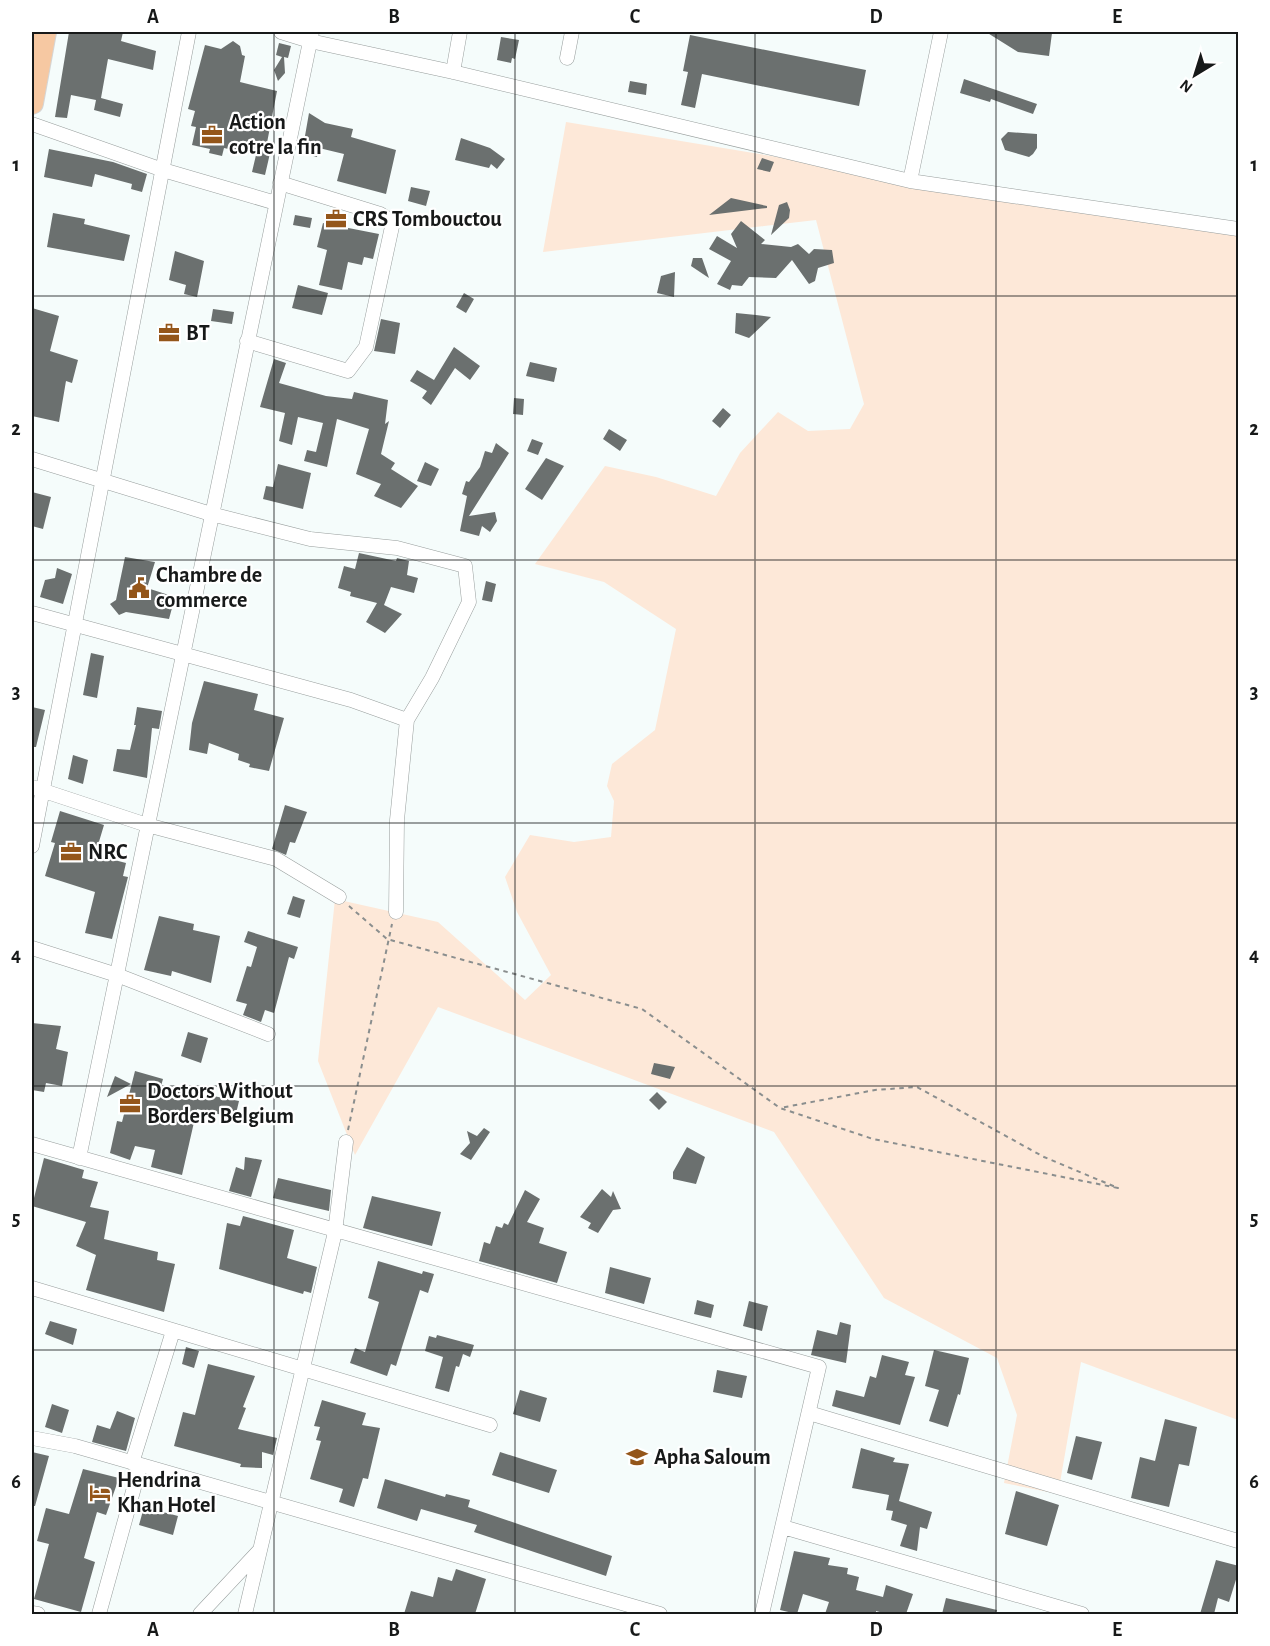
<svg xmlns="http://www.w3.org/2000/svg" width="1270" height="1646" viewBox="0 0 1270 1646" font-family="'Alegreya Sans',sans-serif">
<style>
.green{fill:#fde8d8}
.building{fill:#6b706f}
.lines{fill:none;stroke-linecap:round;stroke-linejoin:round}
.street-casing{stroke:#989e9d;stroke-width:15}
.primary-casing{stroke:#d5d6d6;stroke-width:24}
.path{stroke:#8a8e8e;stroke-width:2;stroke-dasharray:4.5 4.5;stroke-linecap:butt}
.street{stroke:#fff;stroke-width:14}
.primary{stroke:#f6c8a2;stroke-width:22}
.grid{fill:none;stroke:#171919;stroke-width:1.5;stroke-opacity:0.55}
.labels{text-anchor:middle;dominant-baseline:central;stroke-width:4.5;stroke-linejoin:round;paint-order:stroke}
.poi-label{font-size:22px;font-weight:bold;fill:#171919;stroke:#fff;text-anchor:start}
.neatline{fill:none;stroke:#171919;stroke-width:2}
.grid-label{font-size:20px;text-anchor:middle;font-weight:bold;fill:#171919}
</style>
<rect width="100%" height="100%" fill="#f5fcfb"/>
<!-- green -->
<path class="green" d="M566,122L1238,233V1420L1081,1362L1058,1494L1004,1483L1017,1415L997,1358L884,1298L774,1132L438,1007L355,1155L318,1061L335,899L438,922L525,1000L551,975L517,912L505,877L530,835L574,842L611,837L614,801L607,786L612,764L655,730L676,629L604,582L535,564L605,466L656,477L716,496L740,453L778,412L808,431L850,429L864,404L816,220L543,252Z"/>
<!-- building -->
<path class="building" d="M69,32H123L121,41L156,51L153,70L108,59L101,98L123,104L120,117L94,110L96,100L71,95L67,118L55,117Z
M986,32L1052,33L1049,56L1018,52Z
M690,35L866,70L859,106L702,74L695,108L681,105L688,72L683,71Z
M501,37L519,40L515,59L512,58L511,63L497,60Z
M233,41L240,46L242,55L245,56L240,82L277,91L266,148L271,149L265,175L252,172L256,155L224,148L222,156L209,153L210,149L192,145L196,127L191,126L195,111L188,109L205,45L221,49Z
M279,43L291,46L288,58L284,57L285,73L278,81L274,70L282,57L276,55Z
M964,79L1037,104L1033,114L991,99L990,102L960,93Z
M630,81L647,84L646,95L628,92Z
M309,113L325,123L353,129L351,137L396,150L386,194L337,181L344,154L319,148L317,157L302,153Z
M1008,132L1037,134V148L1033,154L1029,157L1005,150L1001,139Z
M461,138L490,148L505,159L497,169L491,164L489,168L455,160Z
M49,149L113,162L147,174L142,192L131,189L132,184L95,174L92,187L44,177Z
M762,158L774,162L770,172L757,169Z
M411,187L430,191L426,206L408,201Z
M731,198L767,206V208L709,215Z
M787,202L790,210L789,218L771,235L779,205Z
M53,213L85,219L84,224L130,235L124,261L47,247Z
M295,215L312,218L310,228L293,225Z
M741,221L765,240L761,244L791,247L798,244L809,254L814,249L832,250L834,263L818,268L815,281L809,284L792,260L776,278L749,277L742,286L732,285L730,290L717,284L731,261L709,249L717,236L737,248L731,234Z
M323,223L379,234L373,259L364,257L362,265L348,262L342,290L319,285L327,250L317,247Z
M175,251L204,261L197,297L184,294L186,285L169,280Z
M693,258H702L709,278L691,266Z
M675,272L674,297L657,293L661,276Z
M298,285L328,293L322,315L292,308Z
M464,293L474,299L466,313L456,307Z
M32,308L59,316L50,351L78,360L72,383L66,381L59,422L32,416Z
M213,309L234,312L232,324L211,321Z
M736,313L756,315L771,317L749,338L735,333Z
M381,319L400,323L395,354L374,351Z
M454,347L480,366L470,380L455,368L431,405L422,398L427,391L410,381L417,370L434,380Z
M274,359L286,363L279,383L326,396L352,399L354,392L388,400L385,424L389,421L381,454L395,463L391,469L418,486L401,508L374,496L381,484L356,474L369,429L337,419L327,467L304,461L307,450L316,452L323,423L298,417L292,445L279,441L285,413L260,407Z
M530,362L557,368L554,382L526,376Z
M514,398L524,399L523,415L513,414Z
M723,408L731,415L720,428L712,421Z
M609,429L627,440L620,451L603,439Z
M532,439L543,443L538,455L527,451Z
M496,443L509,453L469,516L495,512L497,521L490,532L482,526L479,536L460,531L467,496L462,494L466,481L469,482L480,467L485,451L492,453Z
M546,458L564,466L542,500L525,489Z
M425,462L439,469L431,486L417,481Z
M278,464L311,473L303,509L263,499L266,486L273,487Z
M32,492L51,497L43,529L32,526Z
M359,553L396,561L397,558L409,561L407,575L418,578L414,593L391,587L384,605L402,614L385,633L366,622L377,603L350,596L351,592L338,588L344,566L355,569Z
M125,557L155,562L147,588L175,597L169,619L126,612L119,615L110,604L116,600Z
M57,568L72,574L63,604L40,597L45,580L55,578Z
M486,581L496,584L492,602L482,600Z
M91,653L104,656L97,698L83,695Z
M204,681L258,694L254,710L284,718L269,771L249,767L250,764L238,760L239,754L209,743L207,754L189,750L192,723Z
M32,707L45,710L36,747H32Z
M137,707L162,711L159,729L152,728L147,778L113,771L117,749L130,750L136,725H134Z
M73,755L88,760L83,784L68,779Z
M285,805L307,812L295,843L290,842L286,855L272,849Z
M60,811L104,825L95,855L126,863L123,876L128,877L112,939L85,933L95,892L45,876L55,843L51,842Z
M293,896L305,900L300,918L287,914Z
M159,916L194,924L193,930L220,936L211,983L172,971L171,976L144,970Z
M248,931L298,947L294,959L289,957L274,1013L265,1010L261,1022L243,1015L247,1004L236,1001L247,966L251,967L257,947L244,942Z
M32,1023L61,1026L56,1049L68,1052L62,1086L46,1083L44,1092L32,1090Z
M188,1032L208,1038L201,1063L181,1056Z
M654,1063L675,1067L670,1079L651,1074Z
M135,1071L163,1079L161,1086L239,1101L235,1118L197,1109L182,1175L151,1167L155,1150L135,1146L130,1160L110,1153L117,1121L122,1122Z
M115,1076L131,1084L107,1097Z
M657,1092L667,1102L659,1110L649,1100Z
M484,1128L490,1132L471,1160L460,1154L470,1143L467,1131L477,1136Z
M687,1147L705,1157L696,1184L673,1179V1172Z
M245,1157L262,1160L251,1197L229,1191L236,1167L244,1170Z
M44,1158L84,1170L82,1178L98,1182L90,1207L109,1211L104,1239L158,1252L157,1260L175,1264L164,1312L86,1290L96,1255L76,1246L86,1222L32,1206Z
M278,1178L331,1190L329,1211L273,1198Z
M602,1189L611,1197L613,1191L621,1209L613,1210L598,1233L588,1228L591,1223L580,1217Z
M525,1190L540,1199L527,1222L544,1228L539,1243L567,1252L557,1283L479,1261L484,1242L490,1244L496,1226L502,1228L504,1223L508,1225Z
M372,1196L441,1212L432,1246L363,1228Z
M243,1216L294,1230L287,1258L317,1267L311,1293L304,1291L303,1294L219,1269L227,1223L240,1226Z
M378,1261L422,1274L423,1271L434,1274L428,1293L420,1290L396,1366L391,1364L387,1376L350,1363L355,1348L365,1352L379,1302L368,1298Z
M610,1267L651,1278L644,1304L605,1293Z
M697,1300L714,1305L711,1318L694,1314Z
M749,1301L768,1306L762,1331L743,1326Z
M50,1321L77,1329L73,1345L45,1334Z
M840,1322L851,1325L846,1363L811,1355L817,1330L837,1335Z
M437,1335L474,1345L470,1357L463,1354L459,1367L456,1366L449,1392L435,1388L443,1357L425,1351L429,1336L436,1338Z
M186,1347L199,1351L194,1368L182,1364Z
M934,1350L969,1358L960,1395L958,1394L948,1427L929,1421L939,1390L925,1386Z
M882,1355L909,1362L905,1375L915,1377L900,1425L832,1406L836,1390L864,1397L870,1376L876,1378Z
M208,1364L255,1376L243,1407L246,1408L238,1429L277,1438L273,1455L262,1452V1468L240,1467L241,1464L174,1446L183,1412L195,1415Z
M717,1370L747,1376L742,1398L713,1392Z
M520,1390L547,1398L540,1422L513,1414Z
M322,1400L366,1413L362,1425L380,1428L368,1479L363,1478L354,1507L339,1502L343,1489L310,1479L321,1441L316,1440L320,1427L314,1426Z
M52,1404L69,1410L62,1433L45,1427Z
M117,1411L135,1418L126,1451L92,1442L97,1425L110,1429Z
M1165,1419L1197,1427L1189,1466L1179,1464L1169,1507L1131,1498L1140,1457L1155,1461Z
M1076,1436L1102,1442L1092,1480L1067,1473Z
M861,1448L895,1458L893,1462L909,1464L899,1501L932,1512L927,1529L920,1527L917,1551L900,1546L907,1525L891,1520L893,1511L886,1510L889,1495L852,1488Z
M32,1452L49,1456L35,1506H32Z
M500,1452L557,1470L549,1493L492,1475Z
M83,1469L119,1478L106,1515L97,1512L84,1558L95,1562L81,1612L34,1599L49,1544L37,1541L46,1508L69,1514Z
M385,1479L445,1497L446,1494L470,1500L468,1507L612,1556L606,1576L474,1532L477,1525L421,1509L417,1521L377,1508Z
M1016,1491L1059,1505L1047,1546L1005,1534Z
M144,1507L178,1516L173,1535L139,1525Z
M794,1551L830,1558L828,1565L848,1568L847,1574L859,1577L856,1590L883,1597L886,1585L913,1594L906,1614H887L876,1611V1614H825L829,1602L803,1594L797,1614L780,1610Z
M1216,1560L1239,1566V1570L1229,1602L1218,1598L1214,1614H1200Z
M456,1569L486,1579L475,1614H404L411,1591L433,1597L438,1577L452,1581Z
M946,1598L997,1610L996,1614H942Z"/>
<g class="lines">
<defs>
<path id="street" d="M281,32L310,41L453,72L910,181L1238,229
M567,58L572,32
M453,72L460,32
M32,124L163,170L276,203
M910,181L941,32
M247,341L348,371L366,347L393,222L380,214L280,183
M32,459L211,514L310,539L397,548L465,566L469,602L432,678L407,720L397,820L396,912
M32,613L351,700L407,720
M32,787L147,825L276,859L339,897
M32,846L189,32
M32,948L117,975L268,1034
M32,1144L819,1367L762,1614
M79,1158L312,32
M32,1288L490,1425
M809,1413L1238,1541
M32,1438L75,1446L660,1614
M132,1463L173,1331
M783,1527L1082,1614
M32,1613L38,1614
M99,1614L140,1466
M200,1614L259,1551
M245,1614L335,1232L346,1142"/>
<path id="primary" d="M32,103L45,32"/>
</defs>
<!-- street casing -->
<use href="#street" class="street-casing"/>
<!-- primary casing -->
<use href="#primary" class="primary-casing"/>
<!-- path -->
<path class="path" d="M349,906L387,939L642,1009L780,1108L873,1139L1118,1188L1044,1157L917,1087L875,1090L780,1108
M348,1130L392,924"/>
<!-- street -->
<use href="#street" class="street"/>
<!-- primary -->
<use href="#primary" class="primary"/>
</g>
<!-- grid -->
<path class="grid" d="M274,32V1614M515,32V1614M755,32V1614M996,32V1614M32,296H1238M32,560H1238M32,823H1238M32,1086H1238M32,1350H1238"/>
<!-- icons -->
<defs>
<symbol id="office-bare" viewBox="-9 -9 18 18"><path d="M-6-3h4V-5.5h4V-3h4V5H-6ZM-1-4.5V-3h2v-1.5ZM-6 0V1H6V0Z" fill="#94561a" stroke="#fff" stroke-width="2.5" paint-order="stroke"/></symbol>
<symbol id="civic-bare" viewBox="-9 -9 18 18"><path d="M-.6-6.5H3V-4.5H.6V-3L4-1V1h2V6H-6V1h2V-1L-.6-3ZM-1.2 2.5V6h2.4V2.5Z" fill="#94561a" stroke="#fff" stroke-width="2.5" paint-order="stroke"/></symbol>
<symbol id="school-bare" viewBox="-9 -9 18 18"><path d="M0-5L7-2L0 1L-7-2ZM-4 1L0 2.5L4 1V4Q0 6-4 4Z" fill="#94561a" stroke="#fff" stroke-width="2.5" paint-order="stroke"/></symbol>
<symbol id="hotel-bare" viewBox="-9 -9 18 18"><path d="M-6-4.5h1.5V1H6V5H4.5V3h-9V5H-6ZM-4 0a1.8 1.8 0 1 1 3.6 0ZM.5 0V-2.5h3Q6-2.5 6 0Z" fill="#94561a" stroke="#fff" stroke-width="2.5" paint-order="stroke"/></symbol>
</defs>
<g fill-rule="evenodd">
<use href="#office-bare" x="197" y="120" width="30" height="30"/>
<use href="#office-bare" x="321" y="204" width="30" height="30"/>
<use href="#office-bare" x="154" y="318" width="30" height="30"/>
<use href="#civic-bare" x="124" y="573" width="30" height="30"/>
<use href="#office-bare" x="56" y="837" width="30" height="30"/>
<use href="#office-bare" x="115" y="1089" width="30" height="30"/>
<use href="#school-bare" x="622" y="1442" width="30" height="30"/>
<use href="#hotel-bare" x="85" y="1478" width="30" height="30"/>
</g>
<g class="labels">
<!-- poi labels -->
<g class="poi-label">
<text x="229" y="122">Action<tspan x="229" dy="25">cotre la fin</tspan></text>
<text x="353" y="219">CRS Tombouctou</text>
<text x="186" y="333">BT</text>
<text x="156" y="575">Chambre de<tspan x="156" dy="25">commerce</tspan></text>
<text x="88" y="852">NRC</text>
<text x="147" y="1091">Doctors Without<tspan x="147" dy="25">Borders Belgium</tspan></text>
<text x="654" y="1457">Apha Saloum</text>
<text x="117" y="1480">Hendrina<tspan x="117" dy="25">Khan Hotel</tspan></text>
</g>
</g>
<!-- border -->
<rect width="1270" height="1646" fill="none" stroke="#ffffff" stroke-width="66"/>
<!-- north arrow -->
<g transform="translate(1195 75) rotate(218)" stroke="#ffffff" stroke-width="4.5" paint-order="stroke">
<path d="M0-4.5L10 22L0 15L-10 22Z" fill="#171919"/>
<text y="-9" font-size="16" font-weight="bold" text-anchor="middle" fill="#171919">N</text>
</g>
<rect x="33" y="33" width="1204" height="1580" class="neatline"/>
<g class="grid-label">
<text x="153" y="23">A</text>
<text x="394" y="23">B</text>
<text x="635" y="23">C</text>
<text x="876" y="23">D</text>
<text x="1117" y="23">E</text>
<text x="16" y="171">1</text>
<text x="1254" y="171">1</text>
<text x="16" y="435">2</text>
<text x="1254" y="435">2</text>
<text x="16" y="698">3</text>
<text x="1254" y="698">3</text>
<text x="16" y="961">4</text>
<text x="1254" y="961">4</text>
<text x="16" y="1225">5</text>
<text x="1254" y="1225">5</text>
<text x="16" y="1488">6</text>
<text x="1254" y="1488">6</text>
<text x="153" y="1636">A</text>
<text x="394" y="1636">B</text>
<text x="635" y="1636">C</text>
<text x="876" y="1636">D</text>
<text x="1117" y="1636">E</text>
</g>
</svg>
